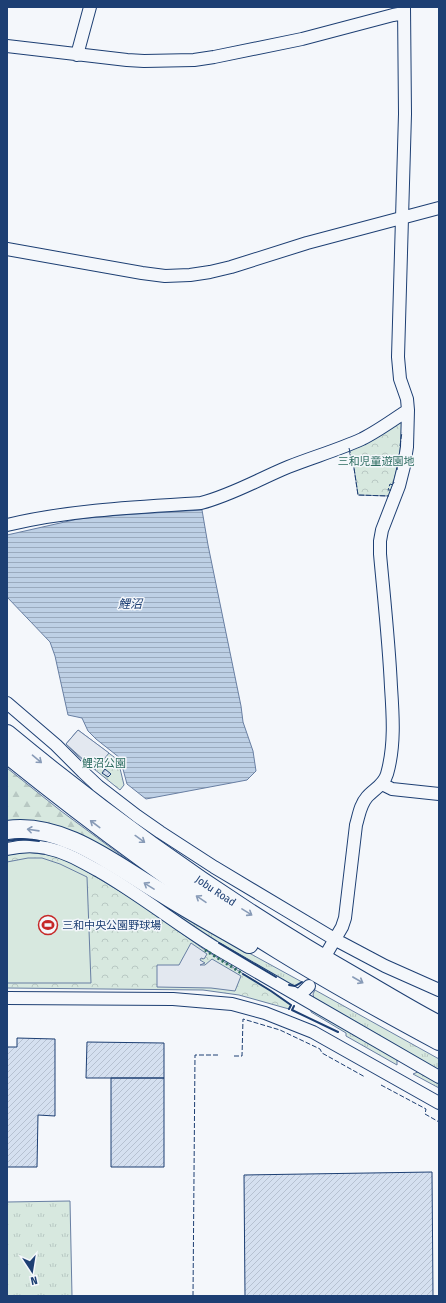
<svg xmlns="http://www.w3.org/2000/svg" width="446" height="1303" viewBox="0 0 446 1303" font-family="'Fira Sans Condensed','Noto Sans JP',sans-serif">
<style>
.grass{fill:url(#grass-tufts);stroke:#687fa3}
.forest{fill:url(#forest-firs);stroke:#687fa3}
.park{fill:url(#park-crowns);stroke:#687fa3}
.pitch{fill:#d7e8df;stroke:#687fa3}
.parking{fill:#e3e8f0;stroke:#687fa3}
.water{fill:url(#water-rules);stroke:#687fa3}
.building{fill:url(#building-hatch);stroke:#1d3f73}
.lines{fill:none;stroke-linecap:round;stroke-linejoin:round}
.minor-casing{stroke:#1d3f73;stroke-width:14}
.highway-casing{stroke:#1d3f73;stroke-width:20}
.minor{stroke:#f4f7fb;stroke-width:12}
.highway{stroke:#f4f7fb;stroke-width:18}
.hedge{stroke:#2c6c60;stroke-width:3;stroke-dasharray:2 3;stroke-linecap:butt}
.fence{stroke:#1d3f73;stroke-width:1;stroke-dasharray:5 2;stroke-linecap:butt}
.wall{stroke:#1d3f73;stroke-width:2}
.oneway{stroke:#889bb7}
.labels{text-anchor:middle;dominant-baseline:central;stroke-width:3;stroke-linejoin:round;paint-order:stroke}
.park-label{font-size:11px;fill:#2c6c60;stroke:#f4f7fb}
.street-label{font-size:11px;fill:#1d3f73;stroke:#f4f7fb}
.poi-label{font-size:11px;fill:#1d3f73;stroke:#f4f7fb;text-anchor:start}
.water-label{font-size:12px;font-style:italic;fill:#1d3f73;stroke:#f4f7fb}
</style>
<defs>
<pattern id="grass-tufts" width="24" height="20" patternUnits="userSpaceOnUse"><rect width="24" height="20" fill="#d7e8df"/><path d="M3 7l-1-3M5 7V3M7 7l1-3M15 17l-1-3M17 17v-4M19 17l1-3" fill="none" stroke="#b8c8c3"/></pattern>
<pattern id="forest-firs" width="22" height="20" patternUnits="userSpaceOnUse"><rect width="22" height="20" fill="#d7e8df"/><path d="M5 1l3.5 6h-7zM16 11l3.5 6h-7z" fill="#b8c8c3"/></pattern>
<pattern id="park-crowns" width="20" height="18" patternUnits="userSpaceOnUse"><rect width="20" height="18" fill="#d7e8df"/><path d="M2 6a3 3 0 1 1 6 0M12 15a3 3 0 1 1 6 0" fill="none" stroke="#b8c8c3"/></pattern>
<pattern id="water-rules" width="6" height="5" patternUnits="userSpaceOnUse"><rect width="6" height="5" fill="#bed0e5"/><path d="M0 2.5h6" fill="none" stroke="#9aaabe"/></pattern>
<pattern id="building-hatch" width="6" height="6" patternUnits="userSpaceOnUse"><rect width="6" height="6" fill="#d5e0f0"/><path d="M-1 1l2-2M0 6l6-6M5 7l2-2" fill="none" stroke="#b6c1d1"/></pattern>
</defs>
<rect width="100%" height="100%" fill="#f4f7fb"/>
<!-- grass -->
<path class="grass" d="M7,838L42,839L75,850L209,931L302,982L298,985L292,986L42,841L21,839L7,841Z
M315,990L439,1059V1071L314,999L313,994Z
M311,1009L397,1059V1065L346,1036V1033L311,1012Z
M420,1071L439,1081V1088L413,1074Z
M70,1201L72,1296H7V1202Z"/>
<!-- forest -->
<path class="forest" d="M7,768L61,811L152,878L7,823Z"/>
<!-- park -->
<path class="park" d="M403,420C401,446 398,472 389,496L358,495L354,468L348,448Z
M78,730L118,760L124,785L120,790L78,756L66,744Z
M26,852L50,855L71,862L136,901L205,950L271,991L291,1005L289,1009L239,995L203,990L7,988V855Z"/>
<!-- pitch -->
<path class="pitch" d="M28,858H42L60,864L87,877L91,983H7V862Z"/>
<!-- parking -->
<path class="parking" d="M78,730L109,753L95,770L66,744Z
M191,943L207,954L204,959L201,958L200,960L205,963L200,965H205L212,959L241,976L235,991L211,988L157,987V965H179Z"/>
<!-- water -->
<path class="water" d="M202,510L208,545L241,706L243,722L253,751L256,771L247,780L146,799L127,784L120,758L96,739L88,731L82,718L68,715L55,656L50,642L7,597V535L78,519L121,515Z"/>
<!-- building -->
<path class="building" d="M105,769L111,774L108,777L102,773Z
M17,1038L55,1039V1116L38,1115L37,1167H7V1047H17Z
M87,1042L164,1043V1078H86Z
M111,1078H164V1167H111Z
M432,1172L433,1296H245L244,1175Z"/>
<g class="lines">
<defs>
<path id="minor" d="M7,46L127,60L144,61L194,60L214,57L302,39L393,15L404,13
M77,55L90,7
M7,249L142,273L165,276L190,275L210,272L231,267L307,243L439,208
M7,525C70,510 136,507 201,503C232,495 259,479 288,467C313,457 338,450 362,439C378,431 393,420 408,410
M7,703L56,745L83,772L98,786L137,816L160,832L214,867L336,940L385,966L439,990
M382,784L392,789L439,794
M7,849C20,846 33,845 46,848C66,852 82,862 99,871C139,894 175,923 214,947L439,1077
M328,951L342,927L345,918L356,825C359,815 360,805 367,797C374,789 384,785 387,774C395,746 393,716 391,687C389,643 384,598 380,554V541L382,530L399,486L404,466L407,447L408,410L407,399L400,379L398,357L405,114L404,7
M299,996L309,986
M7,998L173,999L232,1004L265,1013L313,1032L439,1103"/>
<g id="highway">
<path id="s1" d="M7,734C118,826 235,909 360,980C386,995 412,1011 439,1025"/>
<path d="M7,754C94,824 183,891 279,950C331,982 385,1012 439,1041"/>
<path d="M7,830C64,822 116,866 162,893C190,911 220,927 249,944"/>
</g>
</defs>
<!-- minor casing -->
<use href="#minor" class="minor-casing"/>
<!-- highway casing -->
<use href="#highway" class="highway-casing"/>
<!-- minor -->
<use href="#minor" class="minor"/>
<!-- highway -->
<use href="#highway" class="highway"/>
<!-- hedge -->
<path class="hedge" d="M205,950L243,974"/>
<!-- fence -->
<path class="fence" d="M400,446L402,432
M349,448L354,468L358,495L389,496
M397,470L399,454
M391,490H388L390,484L393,485L394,482
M234,1056H242L243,1019L280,1030L320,1049L322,1053L365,1077
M381,1085L426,1109L425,1114L439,1122
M193,1296L195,1055H218"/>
<!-- wall -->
<path class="wall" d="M7,841L21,839L39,841
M219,943L276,977
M243,974L271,991L291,1005L289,1009
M289,985L295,986L302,982
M294,1006L292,1010L338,1032"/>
</g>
<!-- one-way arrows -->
<defs><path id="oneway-shaft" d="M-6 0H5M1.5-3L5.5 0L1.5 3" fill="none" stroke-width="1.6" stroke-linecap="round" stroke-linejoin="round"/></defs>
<g class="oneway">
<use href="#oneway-shaft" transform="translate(37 759) rotate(40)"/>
<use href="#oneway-shaft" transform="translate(95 824) rotate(-143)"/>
<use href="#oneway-shaft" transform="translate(33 830) rotate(-172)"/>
<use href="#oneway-shaft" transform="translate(140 839) rotate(36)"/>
<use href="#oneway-shaft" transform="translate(149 886) rotate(-148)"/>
<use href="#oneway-shaft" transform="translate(201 899) rotate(-146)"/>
<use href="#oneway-shaft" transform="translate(247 912) rotate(32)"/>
<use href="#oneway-shaft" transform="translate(358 980) rotate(30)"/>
</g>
<!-- icons -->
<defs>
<symbol id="stadium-ring" viewBox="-11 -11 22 22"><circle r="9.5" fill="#f4f7fb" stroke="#c62828" stroke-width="1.5"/><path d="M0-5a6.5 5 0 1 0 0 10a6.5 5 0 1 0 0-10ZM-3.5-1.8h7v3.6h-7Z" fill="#c62828"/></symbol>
</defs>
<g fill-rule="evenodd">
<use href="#stadium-ring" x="37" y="914" width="22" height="22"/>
</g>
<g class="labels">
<!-- park labels -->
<g class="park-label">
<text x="376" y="461">三和児童遊園地</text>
<text x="104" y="763">鯉沼公園</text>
</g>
<!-- street labels -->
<g class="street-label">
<text stroke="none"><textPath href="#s1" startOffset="261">Jobu Road</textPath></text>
</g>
<!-- poi labels -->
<g class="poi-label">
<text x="62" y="925">三和中央公園野球場</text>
</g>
<!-- water labels -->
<g class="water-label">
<text x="130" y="604">鯉沼</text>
</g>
</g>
<!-- border -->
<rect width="446" height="1303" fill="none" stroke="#1d3f73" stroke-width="16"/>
<!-- north arrow -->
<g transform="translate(32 1271) rotate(168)" stroke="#f4f7fb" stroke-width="3" paint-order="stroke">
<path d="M0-3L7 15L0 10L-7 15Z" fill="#1d3f73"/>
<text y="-6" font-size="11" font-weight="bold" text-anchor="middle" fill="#1d3f73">N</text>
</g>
</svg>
